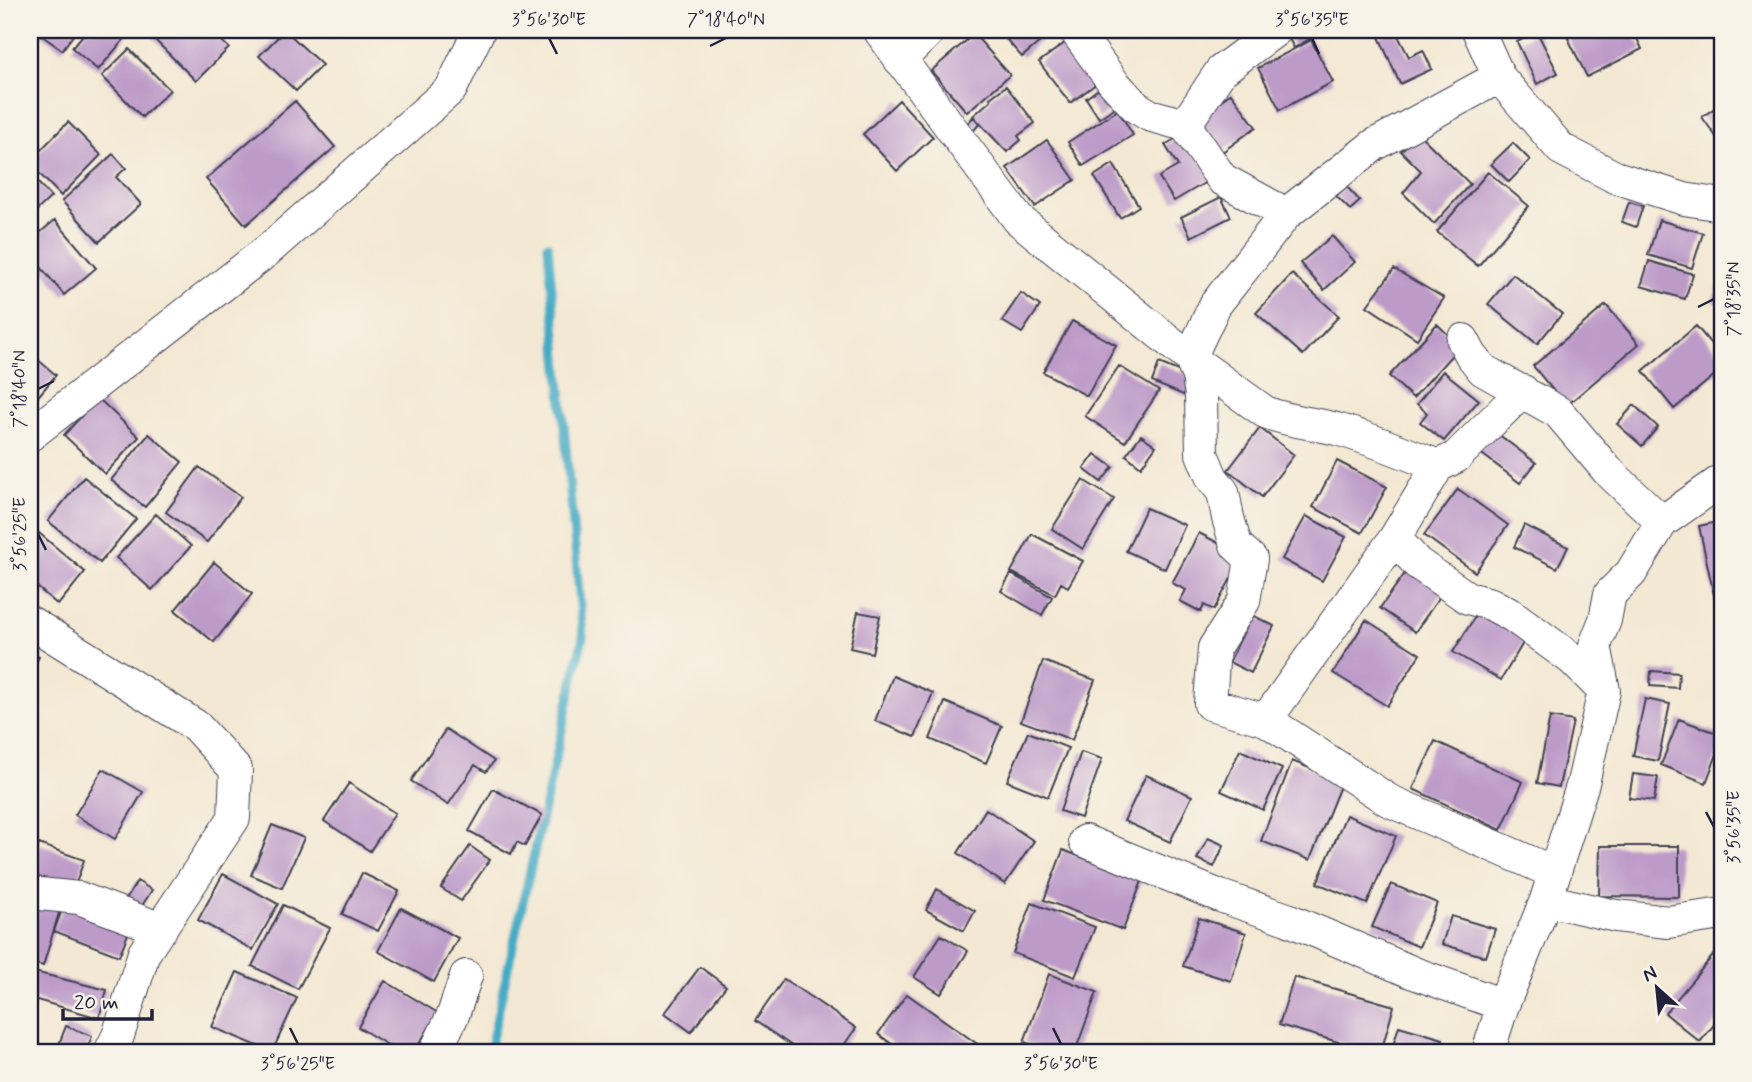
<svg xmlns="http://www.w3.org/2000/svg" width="1752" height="1082" viewBox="0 0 1752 1082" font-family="Mynerve,sans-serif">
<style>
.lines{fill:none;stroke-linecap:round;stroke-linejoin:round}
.stream{stroke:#45abc5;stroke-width:9}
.building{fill:#bd9bc9}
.street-casing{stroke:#414052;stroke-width:34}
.street{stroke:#fff;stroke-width:32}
.ticks{fill:none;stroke:#22223b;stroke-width:2.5}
.neatline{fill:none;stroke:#22223b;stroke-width:2.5}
.ticks-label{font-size:18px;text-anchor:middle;fill:#22223b}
</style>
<rect width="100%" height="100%" fill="#f7f3e8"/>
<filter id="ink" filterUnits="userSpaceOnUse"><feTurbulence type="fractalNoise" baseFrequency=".0143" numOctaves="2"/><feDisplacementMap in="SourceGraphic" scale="14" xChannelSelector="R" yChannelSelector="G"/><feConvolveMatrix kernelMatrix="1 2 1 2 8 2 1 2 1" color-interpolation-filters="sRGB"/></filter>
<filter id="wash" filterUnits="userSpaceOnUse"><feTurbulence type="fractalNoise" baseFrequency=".00686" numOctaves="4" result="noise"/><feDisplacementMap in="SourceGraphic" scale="28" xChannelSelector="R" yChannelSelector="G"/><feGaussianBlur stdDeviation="1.57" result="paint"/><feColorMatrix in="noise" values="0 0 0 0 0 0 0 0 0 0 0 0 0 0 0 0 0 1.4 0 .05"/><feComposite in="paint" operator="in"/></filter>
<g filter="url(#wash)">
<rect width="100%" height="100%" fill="#f3e8d3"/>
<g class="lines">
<!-- stream -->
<path class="stream" d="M489,1052L583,637L548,245"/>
</g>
<g id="blocks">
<!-- building -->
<path class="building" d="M34,30H77L62,50Z
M87,30H132L98,70L72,48Z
M148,30H210L229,48L196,81L146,31Z
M285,30L322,65L296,91L259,56Z
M998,30H1054L1022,57Z
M1307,30L1311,38L1294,48L1285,31Z
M1395,30L1409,57L1423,50L1432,69L1400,84L1379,37Z
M1564,30H1633L1642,49L1587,77Z
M1717,30H1722V49L1713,32Z
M1537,32L1558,73L1537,84L1517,42Z
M974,34L1010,75L967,112L931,71Z
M1069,40L1100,81L1070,103L1039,62Z
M1311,40L1333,82L1280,110L1258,68Z
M129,49L170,90L142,117L102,76Z
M1006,86L1035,123L1018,136L1021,140L1007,152L973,116L991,100L990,98Z
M1103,86L1117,106L1099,118L1086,98Z
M1231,93L1256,127L1217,156L1192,122Z
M899,100L933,137L897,171L863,134Z
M295,101L335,147L246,225L206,179Z
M1722,103V145L1702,117Z
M1118,110L1133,135L1083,166L1068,142Z
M973,117L980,123L970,135L963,129Z
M68,122L101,155L61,196L30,164V161Z
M1185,133L1213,178L1174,201L1159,177L1178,166L1165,145Z
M1419,134L1470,184L1434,224L1403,193L1421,171L1401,151Z
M1047,140L1075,180L1035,207L1007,168Z
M1513,143L1530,160L1509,182L1491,164Z
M113,154L126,168L116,177L141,204L99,242L62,201Z
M1113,164L1139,206L1120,218L1094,176Z
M1488,172L1529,206L1478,266L1437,232Z
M30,174L51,197L30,217Z
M1346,186L1360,201L1350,210L1336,196Z
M1221,197L1231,217L1191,237L1181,217Z
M1629,202L1643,206L1636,227L1622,222Z
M55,220L96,268L64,295L30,254V241Z
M1659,220L1703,233L1692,268L1648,255Z
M1332,236L1355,262L1324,290L1300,263Z
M1649,261L1693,274L1685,299L1641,286Z
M1394,269L1444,298L1417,339L1367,306Z
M1292,274L1339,316L1303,355L1256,313Z
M1513,274L1562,314L1537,344L1488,304Z
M1722,279V306L1712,301Z
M1021,293L1040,306L1022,333L1002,321Z
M1606,305L1639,344L1566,406L1533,366Z
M1072,321L1116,345L1087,396L1043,372Z
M1437,324L1460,346L1413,398L1389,376Z
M1696,326L1722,357V369L1674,409L1643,371Z
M30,353L56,375L30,406Z
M1159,363L1195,378L1188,397L1152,382Z
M1119,366L1159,391L1125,442L1085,416Z
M1443,371L1479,400L1444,441L1420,422L1427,413L1417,404Z
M98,398L139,437L105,474L64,435Z
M1634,405L1658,427L1642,446L1617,424Z
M1260,428L1294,455L1262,497L1228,470Z
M1494,431L1536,463L1520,483L1478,451Z
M149,434L182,462L145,507L111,480Z
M1141,435L1156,446L1141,467L1126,455Z
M1095,454L1113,467L1101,482L1084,469Z
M1337,461L1387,487L1362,533L1313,507Z
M199,467L241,497L207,542L166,512Z
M84,477L136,519L100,563L48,521Z
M1083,480L1114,499L1083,549L1052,529Z
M1458,489L1508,525L1475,572L1424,535Z
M1146,508L1185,525L1165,569L1126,551Z
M156,514L191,546L152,590L116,558Z
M1306,516L1346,537L1322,581L1282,559Z
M1722,521V598L1715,600L1699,526Z
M1524,525L1568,547L1557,568L1514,547Z
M39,533L85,572L58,605L30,581V544Z
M1199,533L1243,556L1214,610L1204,605L1201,612L1180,601L1186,590L1172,583Z
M1032,534L1083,561L1068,587L1061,583L1055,595L1011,572Z
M214,562L252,594L214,642L175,610Z
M1409,568L1443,592L1415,632L1380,608Z
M1011,574L1052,597L1042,615L1001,591Z
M1479,610L1526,638L1501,680L1453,652Z
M858,612L880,616L872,653L850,648Z
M1252,615L1274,626L1251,673L1229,662Z
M1366,620L1420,654L1387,706L1333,673Z
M30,652L39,657L30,674Z
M1043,661L1095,680L1072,740L1021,721Z
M1651,671L1679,673L1678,688L1650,686Z
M893,676L933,693L915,737L875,721Z
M1645,699L1670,704L1658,761L1633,756Z
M945,702L1002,726L986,763L930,739Z
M1550,717L1573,721L1559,787L1537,783Z
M1679,719L1722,735V741L1706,783L1661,765Z
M446,729L494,761L486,772L475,765L448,805L411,781Z
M1028,732L1068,748L1048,797L1007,781Z
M1435,741L1523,782L1501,830L1413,789Z
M1240,750L1282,769L1263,810L1221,791Z
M1081,752L1102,759L1081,818L1060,811Z
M1292,761L1342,781L1310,860L1261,841Z
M103,769L143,792L115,839L75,815Z
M1633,774L1658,777L1654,801L1629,798Z
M1146,775L1192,796L1170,842L1124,821Z
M349,783L395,813L370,851L324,821Z
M493,789L542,815L525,846L517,842L511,854L469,831Z
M986,809L1034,841L1005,884L958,853Z
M1346,815L1396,836L1367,904L1317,883Z
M272,825L304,838L282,888L251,875Z
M1208,838L1224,845L1214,867L1197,859Z
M39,844L84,860L74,889L30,874Z
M470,846L490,860L461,901L441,888Z
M1600,846H1679V897L1599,896Z
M1063,850L1142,881L1123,930L1044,900Z
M362,873L399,891L378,931L342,914Z
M223,874L278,904L253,950L198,920Z
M137,881L152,890L138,912L123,904Z
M1391,884L1437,903L1419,947L1372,927Z
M937,889L975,911L964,931L926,910Z
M1032,903L1095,927L1075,977L1013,953Z
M30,904L61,906L43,966L30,962Z
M64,904L130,929L119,956L54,931Z
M283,905L330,928L298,989L252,966Z
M401,908L458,938L434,982L378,951Z
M1451,916L1495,929L1486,957L1442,944Z
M1199,918L1246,933L1231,981L1183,966Z
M941,935L968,951L941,994L914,977Z
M1716,952L1722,957V1015L1700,1042L1665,1013Z
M700,967L726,986L691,1032L665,1013Z
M30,971L107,990L99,1018L30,998Z
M237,972L297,998L272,1052L212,1027Z
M1049,974L1097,992L1075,1052H1053L1024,1042Z
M1294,977L1394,1006L1381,1052H1373L1279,1025Z
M784,979L856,1028L839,1052H801L755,1021Z
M385,981L438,1013L414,1052H399L358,1027Z
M907,994L983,1048L980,1052H903L878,1034Z
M66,1026L92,1036L86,1052H56Z
M1399,1026L1443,1039L1439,1052H1391Z"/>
</g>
</g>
<g filter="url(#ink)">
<use href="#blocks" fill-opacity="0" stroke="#414052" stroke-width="2"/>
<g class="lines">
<defs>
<path id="street" d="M879,30L1018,219L1190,358L1265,412C1289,422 1315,423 1340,430C1374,440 1406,453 1438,466L1395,538L1266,720
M1075,30L1113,82L1136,107L1149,115L1185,125L1222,179L1286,214
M1478,30L1499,77L1561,149L1615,177L1684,199L1722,205
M900,60L930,30
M1499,77L1374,145L1286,214L1215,305L1190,358L1198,376L1201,396L1202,454L1212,478L1223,492L1228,518L1236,545L1251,559L1244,601L1214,648L1210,704L1266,720L1388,800L1555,873
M1185,125L1221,71L1276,30
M1463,340L1471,355L1483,370L1558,412L1607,470L1662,522
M30,435L268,250L451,89L479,30
M1438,466L1456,457L1523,391
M1395,538L1417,563L1468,598L1491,604L1513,616L1572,659L1604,691
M30,622L196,726L236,770L234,818L144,953L118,1036L110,1052
M1085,841L1220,896L1287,919L1414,973L1503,1005
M30,893L79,898L161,929
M1546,900L1616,916L1668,922L1722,914
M435,1052L453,1015L466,976
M1488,1052L1503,1005L1546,900L1583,783L1604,691L1595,645L1605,620L1610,594L1631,573L1662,522L1722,480"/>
</defs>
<!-- street casing -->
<use href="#street" class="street-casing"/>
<!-- street -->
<use href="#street" class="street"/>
</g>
</g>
<!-- ticks -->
<path class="ticks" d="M549,38L557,54M1312,38L1319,54M710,46L726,38M1698,307L1714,299M38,389L54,381M38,534L46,550M1706,812L1714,827M290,1028L298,1044M1053,1028L1061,1044"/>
<!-- margin -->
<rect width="1752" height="1082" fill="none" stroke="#f7f3e8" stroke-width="77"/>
<!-- north arrow -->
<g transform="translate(1657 988) rotate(333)" stroke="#f7f3e8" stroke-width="5" paint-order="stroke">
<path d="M0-5L12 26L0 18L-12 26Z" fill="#22223b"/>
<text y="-10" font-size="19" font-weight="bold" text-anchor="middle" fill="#22223b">N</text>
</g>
<!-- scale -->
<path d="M63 1009v10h89v-10" fill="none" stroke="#22223b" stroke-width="3.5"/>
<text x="74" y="1009" font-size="21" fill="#22223b" stroke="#f7f3e8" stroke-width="5" paint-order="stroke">20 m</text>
<rect x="38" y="38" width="1676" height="1006" class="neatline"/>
<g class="ticks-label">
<text x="549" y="25">3°56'30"E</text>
<text x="726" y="25">7°18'40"N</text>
<text x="1312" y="25">3°56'35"E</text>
<text transform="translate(1733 299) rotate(-90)" y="6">7°18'35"N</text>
<text transform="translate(19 389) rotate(-90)" y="6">7°18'40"N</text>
<text transform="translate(19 534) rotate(-90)" y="6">3°56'25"E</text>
<text transform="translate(1733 827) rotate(-90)" y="6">3°56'35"E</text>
<text x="298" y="1069">3°56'25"E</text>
<text x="1061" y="1069">3°56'30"E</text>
</g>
</svg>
